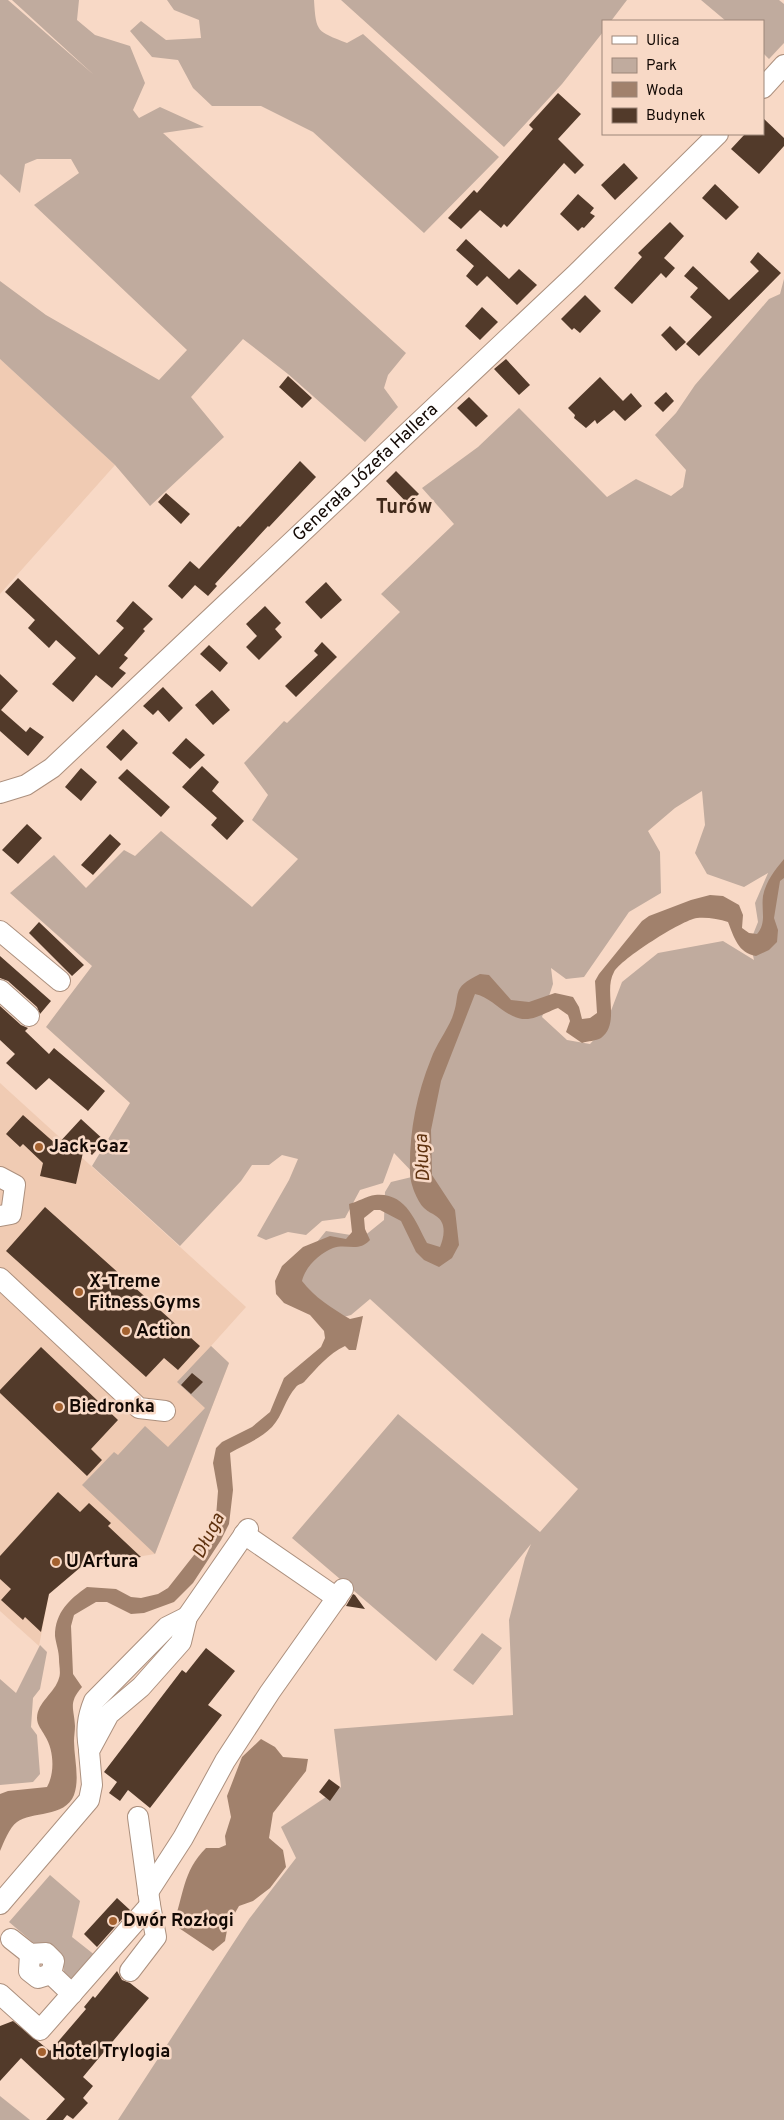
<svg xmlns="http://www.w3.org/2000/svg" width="784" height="2120" viewBox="0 0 784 2120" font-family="Overpass,sans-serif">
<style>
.built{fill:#f0cbb3}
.green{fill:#c0ab9e;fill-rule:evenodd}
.water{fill:#a1816c}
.building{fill:#523a2a}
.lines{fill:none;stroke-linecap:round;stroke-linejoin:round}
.minor-casing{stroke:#ac907e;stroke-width:22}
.minor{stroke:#fff;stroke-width:20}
.poi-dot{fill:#a3612f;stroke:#f8d9c6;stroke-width:2}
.labels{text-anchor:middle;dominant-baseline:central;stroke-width:5;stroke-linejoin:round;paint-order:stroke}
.street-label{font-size:18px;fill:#130904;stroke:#f8d9c6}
.poi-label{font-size:18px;font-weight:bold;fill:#130904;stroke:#f8d9c6;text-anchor:start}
.water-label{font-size:19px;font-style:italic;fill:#5f320f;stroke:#f8d9c6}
.quarter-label{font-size:20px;font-weight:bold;fill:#412a1a;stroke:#f8d9c6}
</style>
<rect width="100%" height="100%" fill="#f8d9c6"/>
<!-- built -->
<path class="built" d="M0,359L115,465L0,594Z
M0,1083L246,1307L211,1346L229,1363L155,1554L82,1566L49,1594L39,1646L0,1611Z"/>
<!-- green -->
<path class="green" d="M0,0H8L94,75L12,0H79L77,20L95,35L130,46L145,83L133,110L139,118L160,107L204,127L163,133L406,353L388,375L384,388L398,407L365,442L288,374L243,339L191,397L224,437L150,506L115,465L0,359V281L46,315L159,380L187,350L34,205L79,173L71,159H37L25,164L20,193L0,174Z
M167,0H314C316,33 317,31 347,43L363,34L499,157L424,233L313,132L261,106H212L193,88L178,60L152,57L130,31L141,21L166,40L201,38L199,20L174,10Z
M341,0H627L611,21H603V32L562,84L504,147Z
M701,0H779L784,4V43L769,59L763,53V21H726Z
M784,279V2120H118L249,1919L296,1858L281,1827L341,1787L334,1729L513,1715L509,1620L525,1558L531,1544L436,1661L292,1538L398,1414L540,1532L578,1489L370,1299L351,1315L340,1318L291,1274L326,1231L363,1237L384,1220L385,1192L391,1182L416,1176L394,1153L383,1183L360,1190L345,1218L322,1221L306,1235L288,1232L266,1240L257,1236L289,1180L298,1159L282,1155L269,1165H252L241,1181L180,1246L92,1166L130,1103L46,1027L92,966L10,893L54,855L86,888L124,850L135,856L161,831L252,907L298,859L252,820L268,795L244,763L284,721L287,723L400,612L381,594L454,524L422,488L478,447L519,408L607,497L636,479L671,496L683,487L686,470L655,435L676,413L695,385L769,299L780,294ZM702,791L705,825L695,853L707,874L744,887L768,873L755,903L758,922L750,942L754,960L723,941L658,953L622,982L604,1029L590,1044L567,1040L542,1017L553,984L551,968L566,979L584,977L629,912L661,893L660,852L648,831L675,808Z
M211,1346L229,1363L155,1554L82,1485L114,1452L118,1455L145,1426L168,1447L205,1408L177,1382Z
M482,1633L502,1648L473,1685L453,1670Z
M40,1645L47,1652L40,1689L33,1698L31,1727L37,1735L40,1774L33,1782L0,1785V1679L16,1693Z
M50,1875L80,1901L72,1937L96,1956L74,1983L64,1975L63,1960L36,1945L9,1922Z
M0,2096L30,2120H0Z"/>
<!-- water -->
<path class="water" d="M784,859V878L780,881L774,918L778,930L777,942L769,950L756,956C738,953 734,937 728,922C719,919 707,917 697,918C682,920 621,959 614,972C603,991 621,1023 601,1038C596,1041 588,1041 582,1043L566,1032L570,1021L568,1015L558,1008C549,1011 538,1018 528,1019C507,1021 493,997 475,994L441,1081L431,1130L432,1175L455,1210L459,1245L452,1258L439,1267L424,1260L416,1252L401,1221L380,1210H374L364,1218L365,1229L370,1240C358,1253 347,1243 333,1248C320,1253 305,1267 302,1281C314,1297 333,1309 350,1319L363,1316L356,1350H349L345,1346C328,1354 317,1368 305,1381C303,1384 298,1384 296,1387C285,1399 283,1415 272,1427C259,1440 245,1444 230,1453L233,1490L229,1524L221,1540L193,1583L174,1602L144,1613L131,1614L107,1602H96L74,1615L71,1626L73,1674L82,1687C68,1703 74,1708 75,1726C75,1731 74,1736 74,1741C74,1758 80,1778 74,1795C65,1818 31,1811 17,1822C9,1828 4,1842 0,1851V1794L8,1791L47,1787C55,1773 54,1750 45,1736C42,1730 37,1725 37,1718C37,1702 55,1693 59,1678C61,1673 59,1665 59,1659C59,1651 56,1644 55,1636C55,1612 70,1599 87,1587L116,1589L131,1597L141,1598L158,1594L168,1588L194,1555L216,1517L218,1491L213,1463L216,1448L222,1442L252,1427L270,1412L284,1378L321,1347L325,1338L324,1331L310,1315L284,1303L276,1294L275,1281L282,1266L303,1247L330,1236L346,1239L352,1232L349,1204C357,1202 367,1196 375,1195C406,1192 415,1221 427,1243L440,1247C444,1237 447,1223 436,1216C432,1213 428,1212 424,1208C417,1201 410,1183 410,1173C409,1134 416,1096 431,1059C436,1045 446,1032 452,1018C462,993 449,989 480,974L489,975L511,1000L529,1002L555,993L573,997L579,1007L582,1019L590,1018L597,1013L595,981L599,974L642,921L649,916L691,900L710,895L723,896L739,905L743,915L742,928L749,933L757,934C767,922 761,911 763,896C766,881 775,870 784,859Z
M261,1739L275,1747L283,1757L308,1759L306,1771L273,1813L269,1838L283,1850L286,1867L270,1888L253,1901L239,1906L228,1925L225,1941L213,1951L173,1924C184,1896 182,1872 206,1848H219L226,1845L225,1836L231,1817L227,1796L242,1757Z"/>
<!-- building -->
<path class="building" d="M558,93L581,114L558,139L584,165L575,174L564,163L507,227L504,224L501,228L480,210L461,229L448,218L474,190L477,193L533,129L529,125Z
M763,118L784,138V146L759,174L731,149L745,134H763Z
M624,163L638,178L615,200L601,185Z
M715,184L739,207L726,220L702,198Z
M578,194L594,208L590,213L595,216L584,228L582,227L578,231L560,214Z
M670,222L684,236L664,258L675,268L666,278L661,273L632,304L614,288L642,257L638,253Z
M466,239L509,279L519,269L537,285L517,305L487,276L477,286L466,276L474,266L456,250Z
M758,252L781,273L699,356L686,344L712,317L690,297L698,288L684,276L693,266L729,300L759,271L750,262Z
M585,295L601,311L580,333L574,328L572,330L561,319Z
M482,307L498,322L480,340L465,326Z
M670,326L686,342L676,351L661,335Z
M506,359L530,385L519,395L494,369Z
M288,376L312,398L302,408L279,387Z
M600,377L623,401L631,393L642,406L625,421L614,410L597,424L595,420L586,428L574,418L575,415L568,408Z
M666,392L674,401L663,412L654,403Z
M469,397L488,416L476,427L457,408Z
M300,461L316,477L269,527L268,526L215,584L217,586L208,596L195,585L182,599L168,586L190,561L199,569L238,526L240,527Z
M396,471L419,494L408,504L386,481Z
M166,493L190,514L181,524L158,502Z
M18,578L99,655L124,628L116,621L133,601L153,619L143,629L145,631L124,655L128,658L119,668L126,673L112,688L96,675L73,702L52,684L76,658L56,640L49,648L28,628L35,620L5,592Z
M326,582L342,600L321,619L305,602Z
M265,606L281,623L275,629L282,637L259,660L246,647L257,636L246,624Z
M322,642L337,657L296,697L285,686L318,655L314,651Z
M209,645L228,663L220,672L200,654Z
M0,674L18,691L1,710L26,732L30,727L44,737L28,756L0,731Z
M163,687L183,708L169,722L158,710L153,715L143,706Z
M212,690L230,710L213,725L195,705Z
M123,729L138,743L121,761L106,747Z
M186,738L205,755L190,769L172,753Z
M202,766L219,782L212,791L244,821L227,840L211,825L217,818L182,787Z
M81,768L97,782L81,801L65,787Z
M127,769L170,807L161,817L118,778Z
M27,824L42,838L18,864L2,850Z
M110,834L121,844L93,875L81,865Z
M39,922L84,965L72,976L29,933Z
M0,956L51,1001L40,1014L37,1007L8,981L0,978Z
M0,1006L21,1025L28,1028L25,1031L49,1054L54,1048L105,1091L88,1111L49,1078L36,1090L6,1063L15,1054L0,1040Z
M23,1115L57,1145L81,1119L105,1141L92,1155L84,1148L76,1184L40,1176L43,1163L23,1144L20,1147L6,1134Z
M45,1207L200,1346L178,1370L164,1358L146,1377L6,1251Z
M41,1347L118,1420L91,1449L102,1460L87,1476L0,1393V1390Z
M192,1373L203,1382L191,1394L181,1385Z
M58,1492L80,1512L89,1503L111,1523L108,1526L141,1557L82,1566L49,1594L41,1632L25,1617L23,1620L1,1600L11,1589L0,1579V1556Z
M353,1594L355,1595L365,1609L346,1606Z
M206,1648L235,1671L208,1705L222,1715L150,1808L128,1790L120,1801L109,1793L117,1782L104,1772L182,1670L186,1673Z
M329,1779L340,1787L330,1801L319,1792Z
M117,1898L130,1910L97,1947L84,1934Z
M117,1971L122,1980L130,1983L149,1998L83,2077L93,2086L83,2098L88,2103L73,2119L67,2115L63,2120H46L65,2099L21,2058L0,2081V2026L13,2021L50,2051L86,2009L84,2007L93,1996L95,1998Z"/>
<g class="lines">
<defs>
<g id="minor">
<path d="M763,88L784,65"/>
<path id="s1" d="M0,793L26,785L52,768L575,275L718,134"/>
<path d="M0,931L60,981"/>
<path d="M0,990L29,1016"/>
<path d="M0,1177L15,1185L11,1214L0,1216"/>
<path d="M0,1278L139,1408L165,1411"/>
<path d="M244,1534L337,1598"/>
<path d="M89,1749C86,1731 87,1718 94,1701L167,1627L187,1617"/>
<path d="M148,1892L183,1838L225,1761L270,1692L343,1589"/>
<path d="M0,1904L89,1800L92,1785L89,1751L109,1714L141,1687L181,1642L187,1617L248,1529"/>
<path d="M11,1939L30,1954L46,1953L54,1961L51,1974L72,1994"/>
<path d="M30,1954L29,1971L38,1978L51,1974"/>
<path d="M130,1971L156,1937L150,1905L138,1817"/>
<path d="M0,1994L40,2030L150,1905"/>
</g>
</defs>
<!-- minor casing -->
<use href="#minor" class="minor-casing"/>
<!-- minor -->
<use href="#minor" class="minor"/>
</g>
<!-- markers -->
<g class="poi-dot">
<circle cx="39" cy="1147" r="5"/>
<circle cx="79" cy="1292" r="5"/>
<circle cx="126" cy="1331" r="5"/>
<circle cx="59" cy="1407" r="5"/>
<circle cx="56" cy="1562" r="5"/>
<circle cx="113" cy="1921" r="5"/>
<circle cx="42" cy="2052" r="5"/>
</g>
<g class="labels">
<!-- street labels -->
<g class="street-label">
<text stroke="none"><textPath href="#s1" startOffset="489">Generała Józefa Hallera</textPath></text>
</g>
<!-- poi labels -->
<g class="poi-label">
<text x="49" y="1147">Jack-Gaz</text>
<text x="89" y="1282">X-Treme<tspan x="89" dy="21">Fitness Gyms</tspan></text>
<text x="136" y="1331">Action</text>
<text x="69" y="1407">Biedronka</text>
<text x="66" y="1562">U Artura</text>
<text x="123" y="1921">Dwór Rozłogi</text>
<text x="52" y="2052">Hotel Trylogia</text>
</g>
<!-- water labels -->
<g class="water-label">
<text transform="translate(423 1158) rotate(-93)">Długa</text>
<text transform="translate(209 1536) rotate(-63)">Długa</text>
</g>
<!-- quarter labels -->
<g class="quarter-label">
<text x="404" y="508">Turów</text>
</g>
</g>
<!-- legend -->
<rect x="602" y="20" width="162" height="115" fill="#f8d9c6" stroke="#9c8678"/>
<rect x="612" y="36" width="25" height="8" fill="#ffffff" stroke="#9c8678"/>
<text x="646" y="45" font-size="15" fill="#130904">Ulica</text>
<rect x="612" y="58" width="25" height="15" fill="#c0ab9e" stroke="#9c8678"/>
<text x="646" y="70" font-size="15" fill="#130904">Park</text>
<rect x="612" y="82" width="25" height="15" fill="#a1816c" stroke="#9c8678"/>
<text x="646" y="95" font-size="15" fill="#130904">Woda</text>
<rect x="612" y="108" width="25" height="15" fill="#523a2a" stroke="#9c8678"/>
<text x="646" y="120" font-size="15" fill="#130904">Budynek</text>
</svg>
